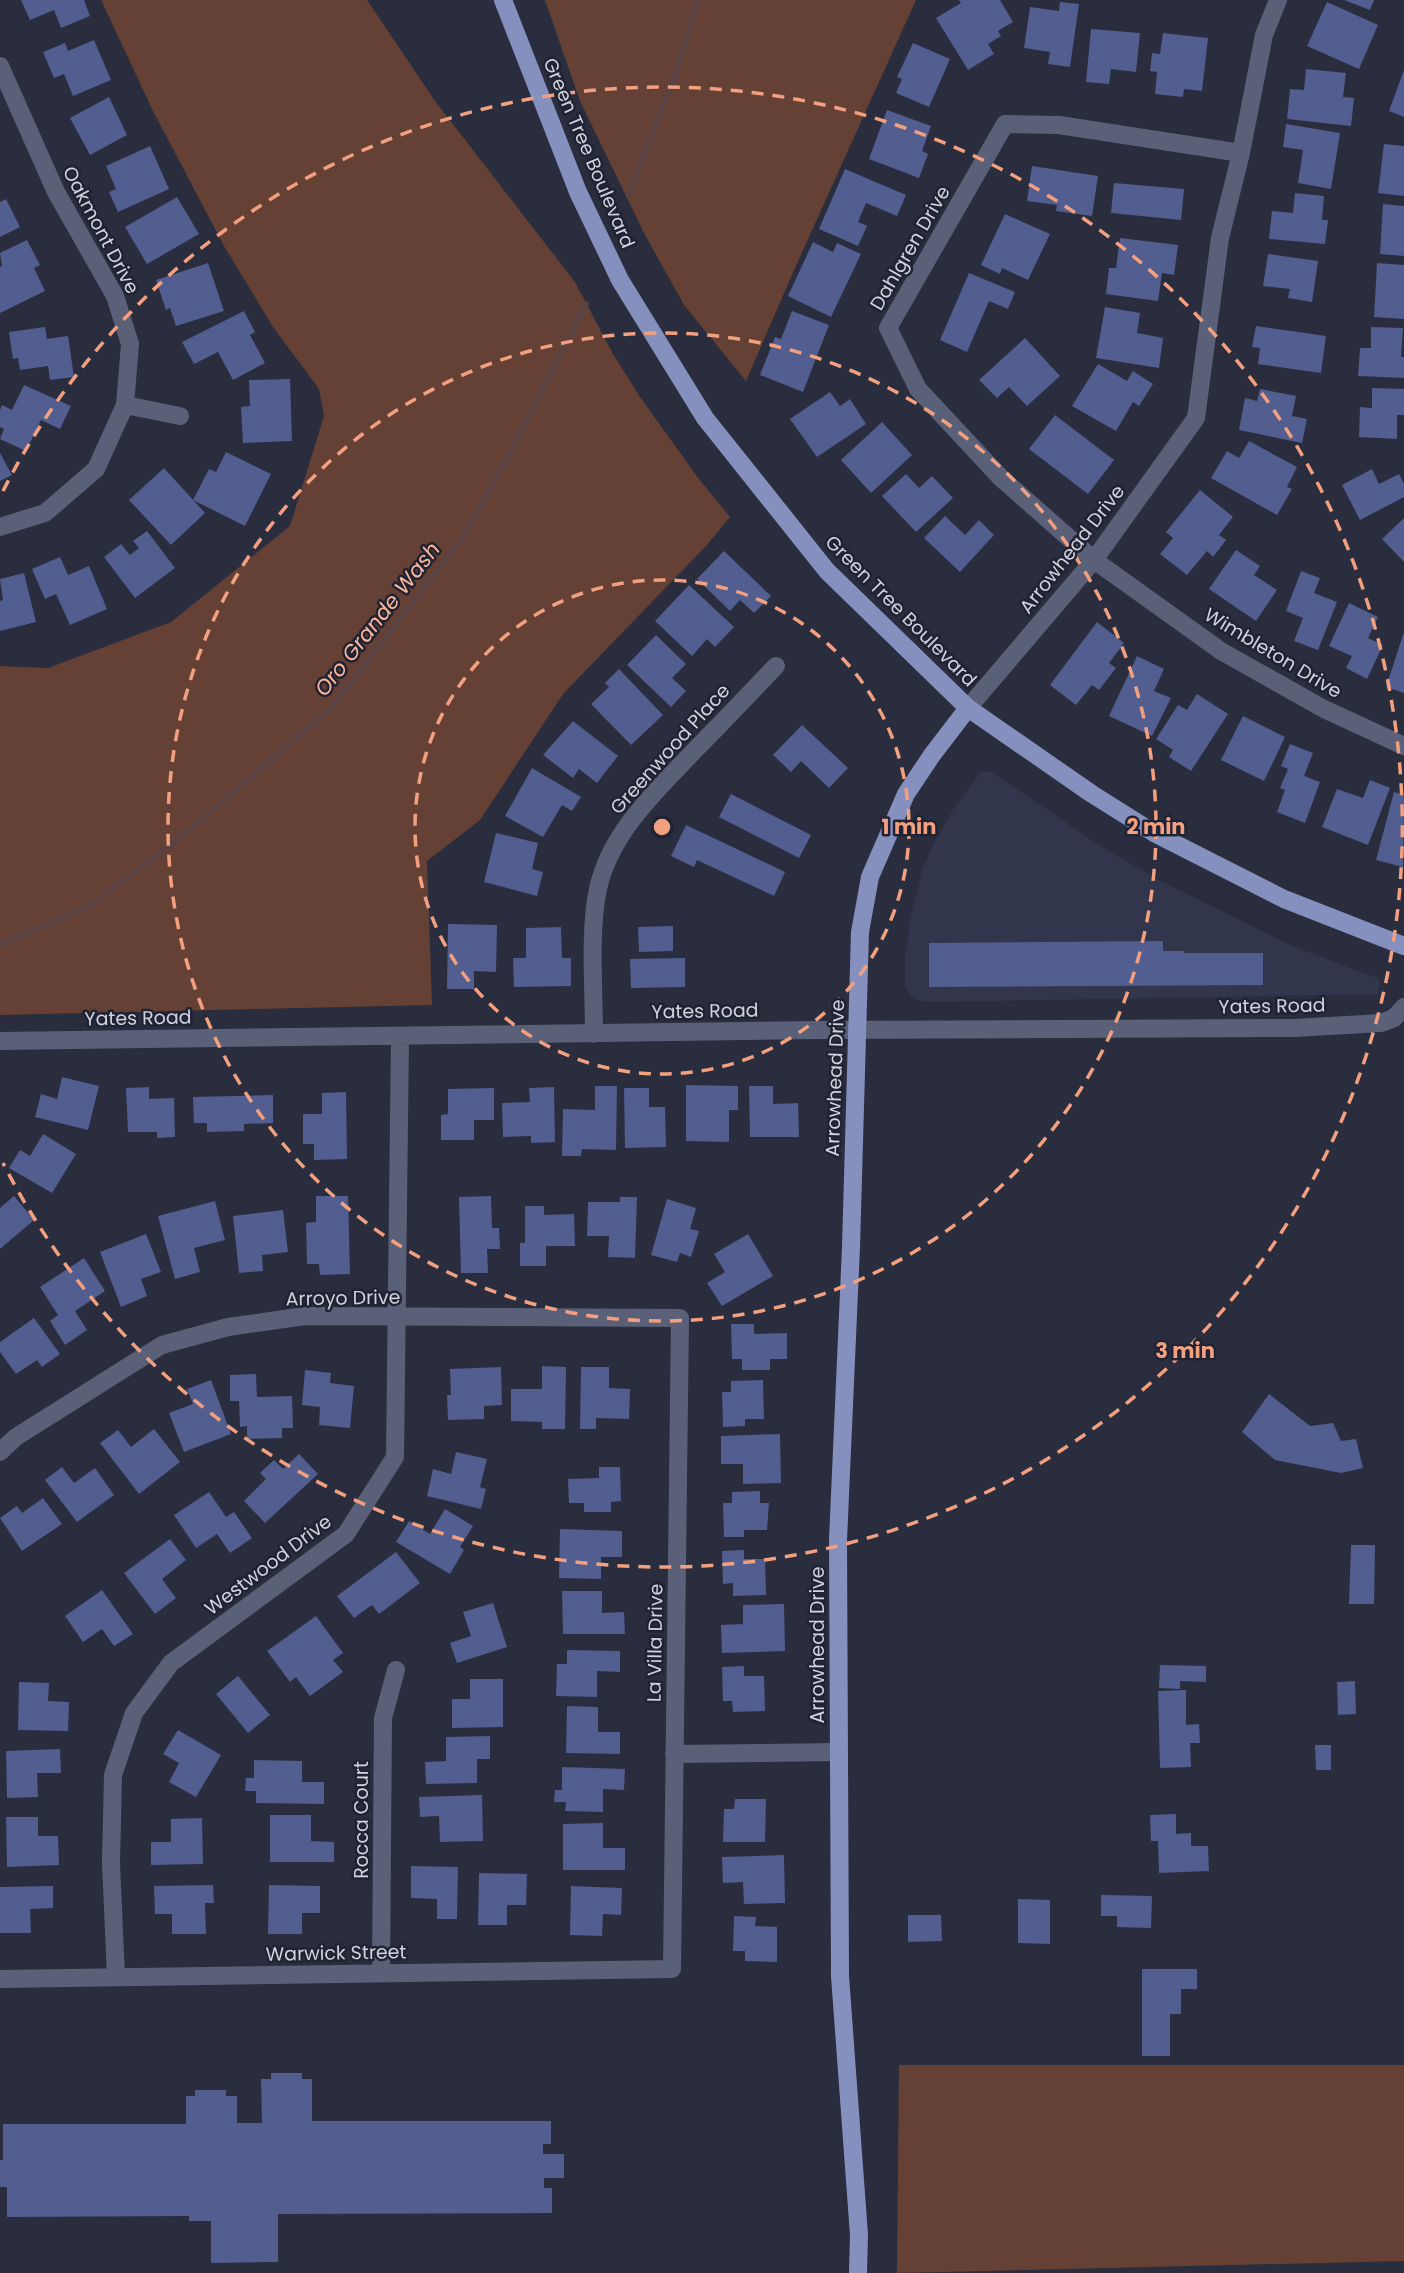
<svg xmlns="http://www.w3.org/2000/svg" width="1404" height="2273" viewBox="0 0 1404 2273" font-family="Poppins,sans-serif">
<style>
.built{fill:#31364d}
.green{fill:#644134}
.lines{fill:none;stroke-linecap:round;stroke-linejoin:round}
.stream{stroke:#5b4343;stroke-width:6}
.building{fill:#525d90}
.minor{stroke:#5a6077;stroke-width:18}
.major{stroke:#8590bf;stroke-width:18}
.ring{fill:none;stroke:#f2a07f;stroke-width:3.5;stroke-dasharray:12 9}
.labels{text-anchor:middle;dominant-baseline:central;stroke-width:5;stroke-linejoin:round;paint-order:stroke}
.street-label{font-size:19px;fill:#d0d3de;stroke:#202333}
.water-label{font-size:21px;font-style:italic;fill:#fdb79b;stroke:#202333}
.centre{fill:#f2a07f;stroke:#202333;stroke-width:3.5}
.ring-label{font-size:21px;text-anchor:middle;font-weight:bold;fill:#f2a07f;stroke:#202333;stroke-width:5;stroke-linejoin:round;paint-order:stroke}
</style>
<rect width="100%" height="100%" fill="#292d3d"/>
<!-- built -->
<path class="built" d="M986,772H992L1102,847L1159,880L1290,945L1377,978L1380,983L1378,994L939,1002L920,1001L913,998L905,987V958L911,916L922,870L933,845L954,808L980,773Z"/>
<!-- green -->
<path class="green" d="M101,0H367L435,101L575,282L613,354L640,397L699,479L730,517L707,545L563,694L480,820L427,861L432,1005L0,1015V666L48,668L171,622L290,526L324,416L319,389L273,327L224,246L153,111Z
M545,0H916L795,268L746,381L684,305L644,233L580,101Z
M899,2065H1404V2261L897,2273Z"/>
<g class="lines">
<!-- stream -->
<path class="stream" d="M628,195L676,72L698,0
M0,945L93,904L194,826L331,708L465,535L522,430L586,304"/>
</g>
<!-- building -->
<path class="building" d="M21,0H84L90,16L61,28L54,10L30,20Z
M959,0H1000L1013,22L998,31L1001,36L988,44L994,54L968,70L936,18L961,3Z
M1344,0H1374L1370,10Z
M1060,2L1079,4L1070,67L1048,64L1050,52L1024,48L1030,7L1059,11Z
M1327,2L1378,25L1359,69L1307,46Z
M1091,29L1140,33L1136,72L1111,69L1109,84L1086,82Z
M1163,33L1208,38L1202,91L1184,89L1183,97L1155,94L1157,72L1150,71L1152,53L1160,54Z
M94,40L111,80L73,96L64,74L54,78L43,52L65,43L68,51Z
M913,43L950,59L929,107L896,93L902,79L897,77Z
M1306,69L1346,73L1343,97L1354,98L1351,126L1287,119L1290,89L1304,90Z
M1404,70V117L1389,111Z
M109,97L127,135L90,155L70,118Z
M887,110L931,126L922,151L928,154L919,178L869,159Z
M1286,124L1340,133L1331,189L1298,183L1303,150L1283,147Z
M1384,144L1404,146V196L1378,193Z
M150,146L169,189L118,212L109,192L116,189L106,166Z
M1032,166L1098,176L1092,216L1056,211L1057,205L1027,201Z
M845,169L906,195L897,216L866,203L858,222L867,226L858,246L819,229Z
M1114,183L1184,189L1181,220L1111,213Z
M1295,193L1324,196L1322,220H1328L1325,244L1269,239L1272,211L1293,213Z
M177,197L199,234L147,264L125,227Z
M6,199L20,227L0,237V202Z
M1383,204L1404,206V256L1380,254Z
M1005,214L1050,234L1028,280L1002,268L1000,274L981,265Z
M1120,238L1178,245L1174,275L1162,273L1158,301L1106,294L1109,268H1116Z
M27,240L40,265L34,268L45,291L0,313V267L2,266L0,253Z
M813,242L833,252L837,243L861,254L831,317L788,296Z
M1268,254L1318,261L1312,302L1288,298L1290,289L1263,286Z
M208,263L224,311L176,326L170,308L166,310L156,280Z
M1377,263L1404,265V319L1374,317Z
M969,273L1015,292L1008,309L989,301L967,352L940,340Z
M1105,307L1140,313L1137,333L1163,338L1159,368L1096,358Z
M244,311L255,332L250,335L265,363L233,380L218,352L194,364L182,342Z
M792,311L829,325L803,392L760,375L775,337L781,339Z
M1256,326L1326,336L1321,373L1258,364L1260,348L1252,347Z
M45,327L47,339L68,336L74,377L50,380L48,366L20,370L18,358L13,359L9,332Z
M1371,327L1403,328L1401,357H1404V378L1358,376L1360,348H1371Z
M1025,338L1060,376L1027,406L1009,387L997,398L979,380Z
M1098,364L1127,381L1133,371L1153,384L1139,406L1133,402L1116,431L1072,406Z
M290,379L292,441L243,443L241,407L250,406L249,380Z
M24,385L71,406L60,429L41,420L26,451L0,439L4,429L0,427V410L2,405L12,410Z
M1372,388L1404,389V415H1397V439L1359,437L1360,407L1372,408Z
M1260,389L1296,396L1292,416L1307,419L1302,443L1239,430L1245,398L1257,401Z
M830,392L840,406L850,399L866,424L817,457L790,419Z
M1055,415L1114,460L1088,494L1029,449Z
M882,422L912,455L871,493L841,460Z
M1249,441L1297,467L1287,487L1292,489L1277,515L1211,478L1227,451L1239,458Z
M226,452L271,474L245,526L193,500L209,469L216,472Z
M0,453L12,475L0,481Z
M164,468L205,513L171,545L129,500Z
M1372,469L1379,484L1399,474L1404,484V497L1360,520L1342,485Z
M906,474L919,488L932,476L953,498L916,532L882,496Z
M1200,490L1233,517L1219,535L1226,540L1213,557L1207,551L1187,575L1160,554L1173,538L1166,532Z
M945,516L965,535L979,520L994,535L960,572L924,538Z
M1404,518V562L1382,539Z
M147,531L175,568L135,598L104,557L121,544L130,555L139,548L133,541Z
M1236,550L1260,566L1254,575L1277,590L1256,621L1209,589Z
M724,551L771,596L754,613L740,600L730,611L697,579Z
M60,557L68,575L89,566L107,609L70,625L56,594L45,599L32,569Z
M1301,571L1320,578L1314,593L1337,602L1318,650L1294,641L1303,618L1286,611Z
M24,573L36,622L0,631V601L3,600L0,579Z
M689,585L734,627L715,647L707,639L692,656L655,621Z
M1349,603L1378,617L1368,638L1383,645L1367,679L1346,668L1352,656L1329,646Z
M1097,622L1124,643L1109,663L1116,668L1099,690L1092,685L1076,705L1050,685Z
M656,635L686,664L672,678L686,691L671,707L627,665Z
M1403,635H1404V693L1386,687Z
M1137,656L1164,669L1154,691L1171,698L1152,736L1109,716Z
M619,669L663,715L631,745L591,704L609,687L605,683Z
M1197,694L1228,714L1191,771L1169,757L1173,750L1156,739L1178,705L1187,710Z
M1243,716L1285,737L1264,781L1221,760Z
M573,721L618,756L597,783L579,769L573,778L543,755Z
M802,725L848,768L829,788L801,761L791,772L773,755Z
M1290,744L1313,753L1304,776L1320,782L1305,823L1277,812L1285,790L1280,788L1288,769L1281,766Z
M532,768L581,797L572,811L562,805L543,837L505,816Z
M1370,780L1390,788L1368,845L1322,827L1337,789L1363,798Z
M1394,792L1404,795L1403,867L1376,860Z
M731,794L811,835L799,858L719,817Z
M686,825L785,872L774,896L697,860L694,867L671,856Z
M496,833L538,843L532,869L543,872L537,896L484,882Z
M448,924L497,925L496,972L474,971V989H447Z
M673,926V951L639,952L638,927Z
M561,927L562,958H571V986L514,987L513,958H526V928Z
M1163,941V951H1184V953H1263V985L929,987V943Z
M685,958V987L631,988L630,959Z
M62,1077L99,1086L88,1130L35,1117L41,1094L57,1099Z
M686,1085L738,1086V1110H729V1142L686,1141Z
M595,1086H617L616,1150L582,1149L581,1156H562L563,1109L595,1110Z
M749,1086H773V1104L798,1103L799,1137H750Z
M149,1087V1099L174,1098L175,1137L157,1138V1132H128L126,1088Z
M554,1087L555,1142L531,1143V1136L503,1137L502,1103L530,1102L529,1088Z
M494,1088V1120H474V1140H441V1115L448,1114V1089Z
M624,1088H649V1107H665L666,1147L625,1148Z
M346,1092L347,1159L314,1160V1144H303V1114H322V1093Z
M273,1095V1123L244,1124V1131L207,1132V1123H194L193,1097Z
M43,1134L76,1154L52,1193L9,1168L20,1150L30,1156Z
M14,1196L34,1220L0,1249V1208Z
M316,1196H348L350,1274L320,1275L319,1264H307L306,1223L316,1222Z
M491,1196L492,1228H499L500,1249H487L488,1273H461L459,1197Z
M620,1197H637L635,1258L608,1257L609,1236H587L588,1202H620Z
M667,1199L696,1208L690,1229L699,1231L691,1257L680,1253L677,1262L651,1255Z
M215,1201L225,1240L194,1248L200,1272L175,1279L158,1216Z
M525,1206H544V1215L574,1214L575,1246H546V1266H520V1243H525Z
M283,1210L288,1252L262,1255L263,1271L239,1273L233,1216Z
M146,1234L161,1272L141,1279L147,1296L121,1307L100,1252Z
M748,1234L773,1276L722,1306L707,1283L725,1272L714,1254Z
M84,1258L105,1291L75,1311L87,1330L65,1345L50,1321L58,1315L40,1287Z
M34,1318L60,1354L42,1367L37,1360L16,1374L0,1352V1342Z
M731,1324H754V1334L787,1333V1359H770V1370H742V1359H732Z
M542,1366L566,1367L565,1429H542V1422L511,1421V1389H542Z
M501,1367L502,1405L484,1406V1419L448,1420L447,1395H451L450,1369Z
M581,1367H609V1388L630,1389L629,1419L596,1418V1429H580Z
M305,1370L331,1373L330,1383L354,1386L350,1428L319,1425L320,1407L302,1405Z
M256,1374L257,1397L292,1396L293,1428H282V1438L247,1439V1426L240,1427L239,1401H230V1375Z
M211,1380L231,1434L184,1452L169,1413L193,1404L187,1389Z
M763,1380L764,1419H745V1426L723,1427L722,1392H731V1381Z
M1269,1394L1310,1426L1333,1423L1341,1441L1356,1439L1363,1468L1341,1473L1275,1460L1242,1432Z
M154,1429L180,1462L139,1494L100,1443L118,1430L131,1447Z
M780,1434L781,1483L743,1484V1464H721V1436Z
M456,1452L487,1459L480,1487L486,1489L481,1509L427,1496L433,1469L451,1474Z
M299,1454L318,1474L265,1523L244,1501L266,1479L260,1473L274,1460L283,1469Z
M62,1467L74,1483L95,1468L114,1495L77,1522L45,1480Z
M599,1467H620L621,1501L611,1502V1512H584V1503H569L568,1479L599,1478Z
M760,1491V1503H769L767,1530H744V1537H724L723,1503H732V1492Z
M209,1492L226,1517L234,1512L252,1538L230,1553L217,1534L196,1548L174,1515Z
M43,1498L62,1524L22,1551L0,1518L17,1506L22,1513Z
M445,1509L473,1526L460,1547L464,1550L450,1574L396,1542L409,1521L430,1534Z
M560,1529L622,1531V1557H601V1579L559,1578Z
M170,1539L186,1560L162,1579L176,1598L155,1614L124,1573Z
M1351,1545H1375L1374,1604H1349Z
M744,1550V1559H765L766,1595L733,1596V1583L723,1584L722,1551Z
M396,1552L420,1583L379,1614L372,1605L354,1618L337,1596Z
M102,1590L133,1634L114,1646L102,1629L83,1642L65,1616Z
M562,1591H602V1613L624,1612L625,1634H563Z
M493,1603L507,1647L457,1663L450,1643L471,1636L463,1612Z
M784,1604L785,1651L722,1653L721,1625L743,1624V1605Z
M316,1616L343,1653L333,1660L343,1672L310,1696L296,1677L290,1682L267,1651Z
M567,1650L620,1651V1672L597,1671V1697L556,1696L557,1664H567Z
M1160,1665L1206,1666V1682L1180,1681V1689L1159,1688Z
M744,1666V1676H764L765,1711L733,1712L732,1701H723L722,1667Z
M238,1676L270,1715L248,1733L216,1694Z
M470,1679H503V1727L452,1728V1699H470Z
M1355,1681L1356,1714L1338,1715L1337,1682Z
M19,1682L49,1683L48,1701L69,1702L68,1731L18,1730Z
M1186,1690V1725L1199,1724L1200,1743H1190L1191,1767L1160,1768L1158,1691Z
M567,1706L598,1707V1732H620V1754L566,1753Z
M178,1730L221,1755L196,1797L169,1782L179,1763L163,1754Z
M490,1736V1759H477V1783L426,1784L425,1762L446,1761V1737Z
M1315,1745H1331V1770H1316Z
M60,1749L61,1773H37L38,1797L7,1798L6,1751Z
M254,1760L302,1761V1782H324V1804L256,1803V1791H245L246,1778H254Z
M562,1767L625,1769L624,1790L603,1789V1812L565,1811L566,1802H554L555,1790H562Z
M482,1795L483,1841L440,1842L439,1816L420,1817L419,1797Z
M735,1799H766L765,1842H723L724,1809H734Z
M1176,1814V1834L1191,1833V1846H1208L1209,1871L1159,1873L1158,1841H1151L1150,1815Z
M270,1815H311V1841L334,1842V1862H270Z
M6,1817H38V1836H58L59,1865L7,1867Z
M202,1818L203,1864L151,1865V1842H171V1819Z
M603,1823V1848H625V1870H563V1824Z
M784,1855L785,1903L744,1904L743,1882L723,1883L722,1857Z
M411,1866L458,1867L457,1919H437V1899L411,1898Z
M479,1873L527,1874L526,1905H507V1925H478Z
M213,1885L214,1903H205L206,1934H172V1914H155L154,1886Z
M269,1885L320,1886V1913H302V1934H268Z
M53,1886V1908L30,1909L31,1933H0V1887Z
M571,1886L622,1888L621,1915L603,1914L602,1936L570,1935Z
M1101,1895L1152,1896L1151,1928L1117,1927V1916H1101Z
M1018,1899L1050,1900V1944L1018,1943Z
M908,1915H941L942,1941L908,1942Z
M734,1916L756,1917L755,1926L777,1927V1962L745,1961V1951H733Z
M1142,1969H1197V1989H1181V2014H1170V2056H1142Z
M271,2073H302V2079H312V2121H551V2144H543V2154H564V2178H544V2188H552V2213L278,2214V2262L211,2263V2221H189V2216L7,2217V2187H0V2160H3V2124H186V2096H195V2090H226V2096H237V2123H262L261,2079H271Z"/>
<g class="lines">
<!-- minor -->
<path class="minor" d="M0,66L56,192L115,296L130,344L125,405L96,469L45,513L0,527
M1241,153L1059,125L1005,124L888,328L918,389L1001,478L1094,560L1221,651L1324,709L1404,746
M125,405L180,416
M968,708L1094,560L1196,418L1220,238L1241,153L1264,35L1278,0
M594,1034C594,991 589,930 598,889C610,833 656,791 694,751C722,723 749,694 776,666
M0,1041L817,1030L1294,1028L1381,1023L1394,1018L1404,1007
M0,1452L16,1437L162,1345L228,1327L305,1316L680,1318L672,1969L0,1979
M674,1754L838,1752
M381,1973L383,1718L396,1670
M116,1977L111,1863L113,1775L134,1713L171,1663L346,1534L395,1457L400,1037"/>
<!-- major -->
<path class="major" d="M503,0L578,192L620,280L705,418L827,571L968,708L1092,794L1154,833L1284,899L1404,946
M858,2273L859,2235L840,1976L838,1540L851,1247L860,932L870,877L906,794L932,755L968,708"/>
</g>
<!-- distance rings -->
<g class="ring">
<circle cx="662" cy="827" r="247"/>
<circle cx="662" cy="827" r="494"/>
<path d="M3 491A740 740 0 1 1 3 1163"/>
</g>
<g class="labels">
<!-- street labels -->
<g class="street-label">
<text transform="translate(589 153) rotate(67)">Green Tree Boulevard</text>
<text transform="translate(101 230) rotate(62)">Oakmont Drive</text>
<text transform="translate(910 248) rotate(-60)">Dahlgren Drive</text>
<text transform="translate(1072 549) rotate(-52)">Arrowhead Drive</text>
<text transform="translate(901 611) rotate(45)">Green Tree Boulevard</text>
<text transform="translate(1273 653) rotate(31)">Wimbleton Drive</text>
<text transform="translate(670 749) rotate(-48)">Greenwood Place</text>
<text transform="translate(1272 1006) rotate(-1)">Yates Road</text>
<text transform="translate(705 1011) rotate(-1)">Yates Road</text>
<text transform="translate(138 1018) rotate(-1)">Yates Road</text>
<text transform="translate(835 1078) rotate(-88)">Arrowhead Drive</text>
<text transform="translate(343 1298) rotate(-1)">Arroyo Drive</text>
<text transform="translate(268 1565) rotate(-37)">Westwood Drive</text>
<text transform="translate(655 1643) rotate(-89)">La Villa Drive</text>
<text transform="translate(817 1645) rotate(-90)">Arrowhead Drive</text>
<text transform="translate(361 1820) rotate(-90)">Rocca Court</text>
<text transform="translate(336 1953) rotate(-1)">Warwick Street</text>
</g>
<!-- water labels -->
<g class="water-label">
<text transform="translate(377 619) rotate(-52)">Oro Grande Wash</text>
</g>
</g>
<circle cx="662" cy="827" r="10" class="centre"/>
<g class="ring-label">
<text x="909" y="834">1 min</text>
<text x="1156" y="834">2 min</text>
<text x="1185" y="1358">3 min</text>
</g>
</svg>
